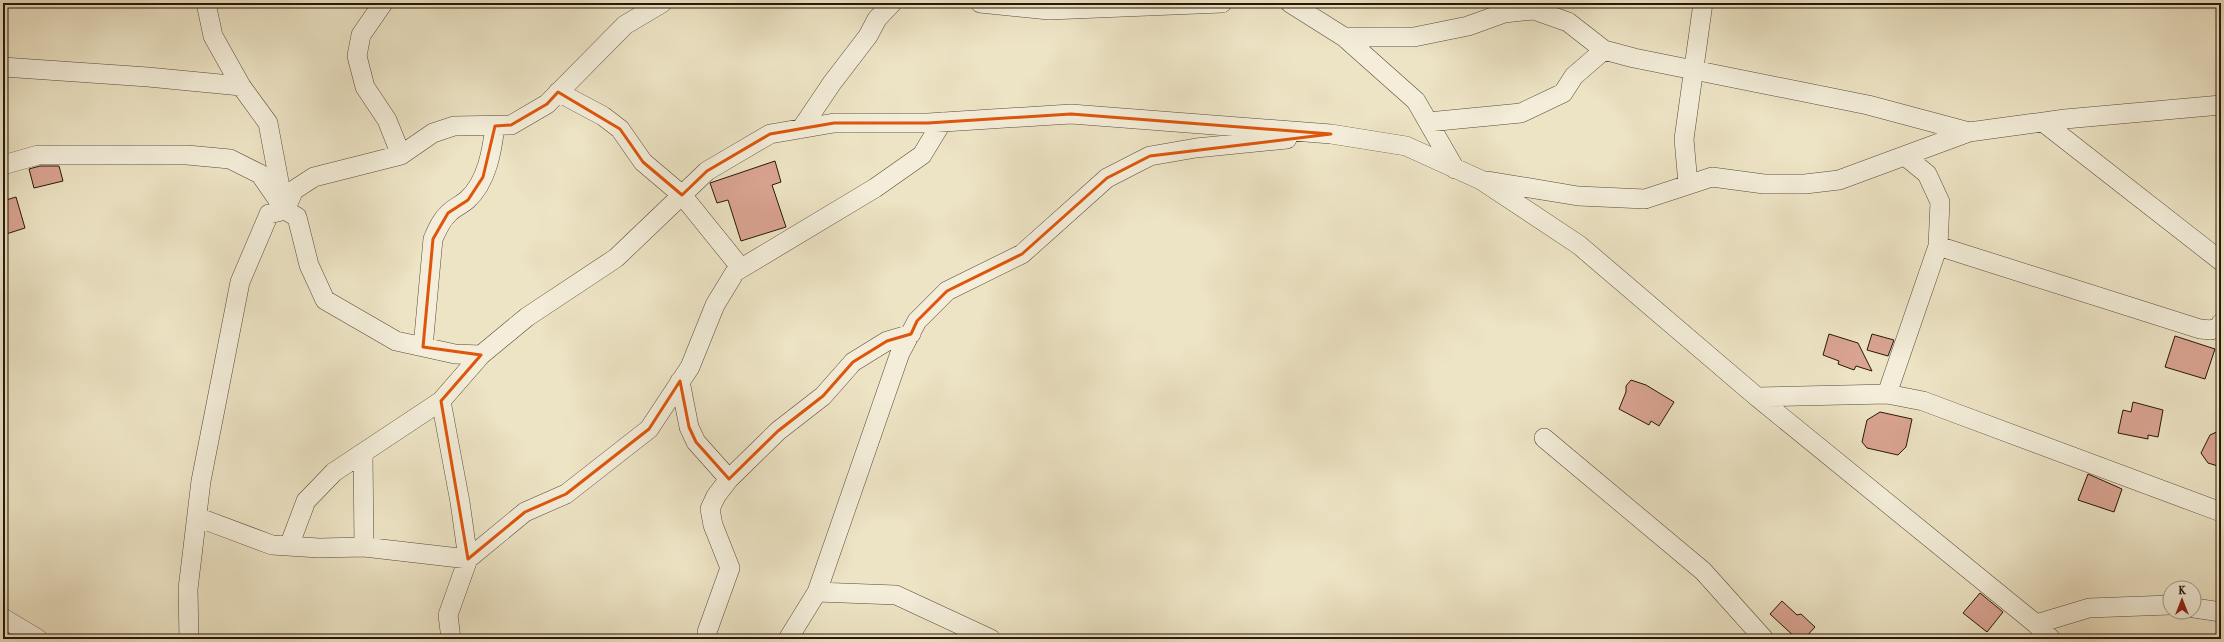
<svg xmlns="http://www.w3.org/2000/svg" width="2224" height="642" viewBox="0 0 2224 642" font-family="'IM FELL Double Pica',serif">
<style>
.building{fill:#daa492;stroke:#271709}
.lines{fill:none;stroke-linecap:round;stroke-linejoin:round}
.minor-casing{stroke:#584a38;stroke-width:20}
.minor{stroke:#f3edd9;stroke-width:19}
.marked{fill:none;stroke:#de560c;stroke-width:3;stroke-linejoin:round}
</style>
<rect width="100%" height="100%" fill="#ede4c5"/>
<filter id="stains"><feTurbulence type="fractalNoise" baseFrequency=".005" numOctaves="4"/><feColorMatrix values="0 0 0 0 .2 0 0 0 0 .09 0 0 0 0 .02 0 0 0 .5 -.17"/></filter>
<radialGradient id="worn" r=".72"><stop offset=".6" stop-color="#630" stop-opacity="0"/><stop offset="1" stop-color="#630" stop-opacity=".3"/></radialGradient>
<!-- building -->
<path class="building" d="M775,161L781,182L772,185L786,227L741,241L728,200L717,203L710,183Z
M40,166H59L63,181L34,188L29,169Z
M16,197L25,228L3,235V201Z
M1829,334L1858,343L1872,371L1856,366L1854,370L1838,364L1839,361L1823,355Z
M1872,334L1894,340L1888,356L1867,350Z
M2175,336L2215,349L2205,379L2165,367Z
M1631,380L1646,385L1674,402L1659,426L1651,421L1649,425L1619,409L1626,392V386Z
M2133,402L2163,410L2158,437L2148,435V439L2118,433L2123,410L2131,412Z
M1880,412L1912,419L1906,447L1898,455L1867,448L1862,442L1867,420Z
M2221,430V467L2208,463L2201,453L2210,435Z
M2088,474L2122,489L2114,512L2078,500Z
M1980,593L2003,612L1987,632L1963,613Z
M1782,601L1797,615L1801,614L1815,627L1804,639H1797L1770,614Z"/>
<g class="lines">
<defs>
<path id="minor" d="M206,3L213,36L241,86L268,123L283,203
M383,3L361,35L357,56L365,87L387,120L401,155
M980,3L1049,10L1222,3
M1290,3L1344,37L1416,101L1455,169
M1344,37H1414L1468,26L1504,13L1534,10L1568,22L1604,50L1634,58L1868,105L1969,132
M3,67L148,77L241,86
M558,92L603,116L620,129L643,162L682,195L741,268
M1428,122L1521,113L1563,93L1574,76L1604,50
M2043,122L2221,261
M801,129L832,83L868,36L877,19L892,3
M3,165L38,155H187L230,159L260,174L285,210
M1488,181L1578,196L1645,199L1712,177L1764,184H1805L1839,180L1969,132L2065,119L2221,105
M1688,184L1684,139L1703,3
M285,210L294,190L314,177L401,155L433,133L454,126L511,125L547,104L625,25L662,3
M1938,246L2200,329L2211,330L2220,327L2221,323
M423,347L433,239C437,230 441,220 449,213C454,208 461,205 467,200C487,182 492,151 495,126
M680,381L689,427L696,442L729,479
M1887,394L1938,246L1940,202L1927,174L1905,156
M1757,397L1887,394L1923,401L2221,512
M441,401L460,502L468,559L448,615L451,639
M1544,438L1703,571L1764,639
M363,453L364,547
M197,517L272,545L319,548L364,547L468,559L525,512L566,494L649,429L690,367L715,305L735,272L875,188L922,155L942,122
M289,546L306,501L334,472L441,401L481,355
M817,592L896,595L991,639
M2194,608L2221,612
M3,618L38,639
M2036,624L2089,608L2170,605
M189,639L188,589L201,481L240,282L269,214L285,210L297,217L309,265L325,300L396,341L455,354L481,355L527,317L616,258L707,171L770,134L834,123H928L1071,114L1331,134L1406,146L1481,180L1579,245L1757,397L2036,624L2051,639
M707,639V632L730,568L713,525L710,509L716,496L729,479L778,431L823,396L853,362L887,341L911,334
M788,639L817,592L900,353L917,321L947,291L1022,254L1107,178L1150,156L1196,148L1287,139"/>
</defs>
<!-- minor casing -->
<use href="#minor" class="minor-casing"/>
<!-- minor -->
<use href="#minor" class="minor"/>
</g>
<!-- marked area -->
<path class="marked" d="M558,92L620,129L643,162L682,195L707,171L770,134L834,123H928L1071,114L1331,134L1150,156L1107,178L1022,254L947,291L917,321L911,334L887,341L853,362L823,396L778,431L729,479L696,442L689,427L680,381L649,429L566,494L525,512L468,559L441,401L481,355L423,347L433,239L448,213L468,200L483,177L495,126L511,125L547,104Z"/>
<!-- margin -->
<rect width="2224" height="642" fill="none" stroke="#ede4c5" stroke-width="16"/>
<rect x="4" y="4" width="2216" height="634" fill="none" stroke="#271709" stroke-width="2"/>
<rect x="8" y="8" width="2208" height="626" fill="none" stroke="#271709"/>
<!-- north arrow -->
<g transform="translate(2182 600)"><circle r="19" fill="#f3edd9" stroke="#a19786"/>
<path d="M0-3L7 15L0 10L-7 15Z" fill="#8f2418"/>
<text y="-6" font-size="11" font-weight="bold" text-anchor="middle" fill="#271709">K</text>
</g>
<rect width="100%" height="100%" filter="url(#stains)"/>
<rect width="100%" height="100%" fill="url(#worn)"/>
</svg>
